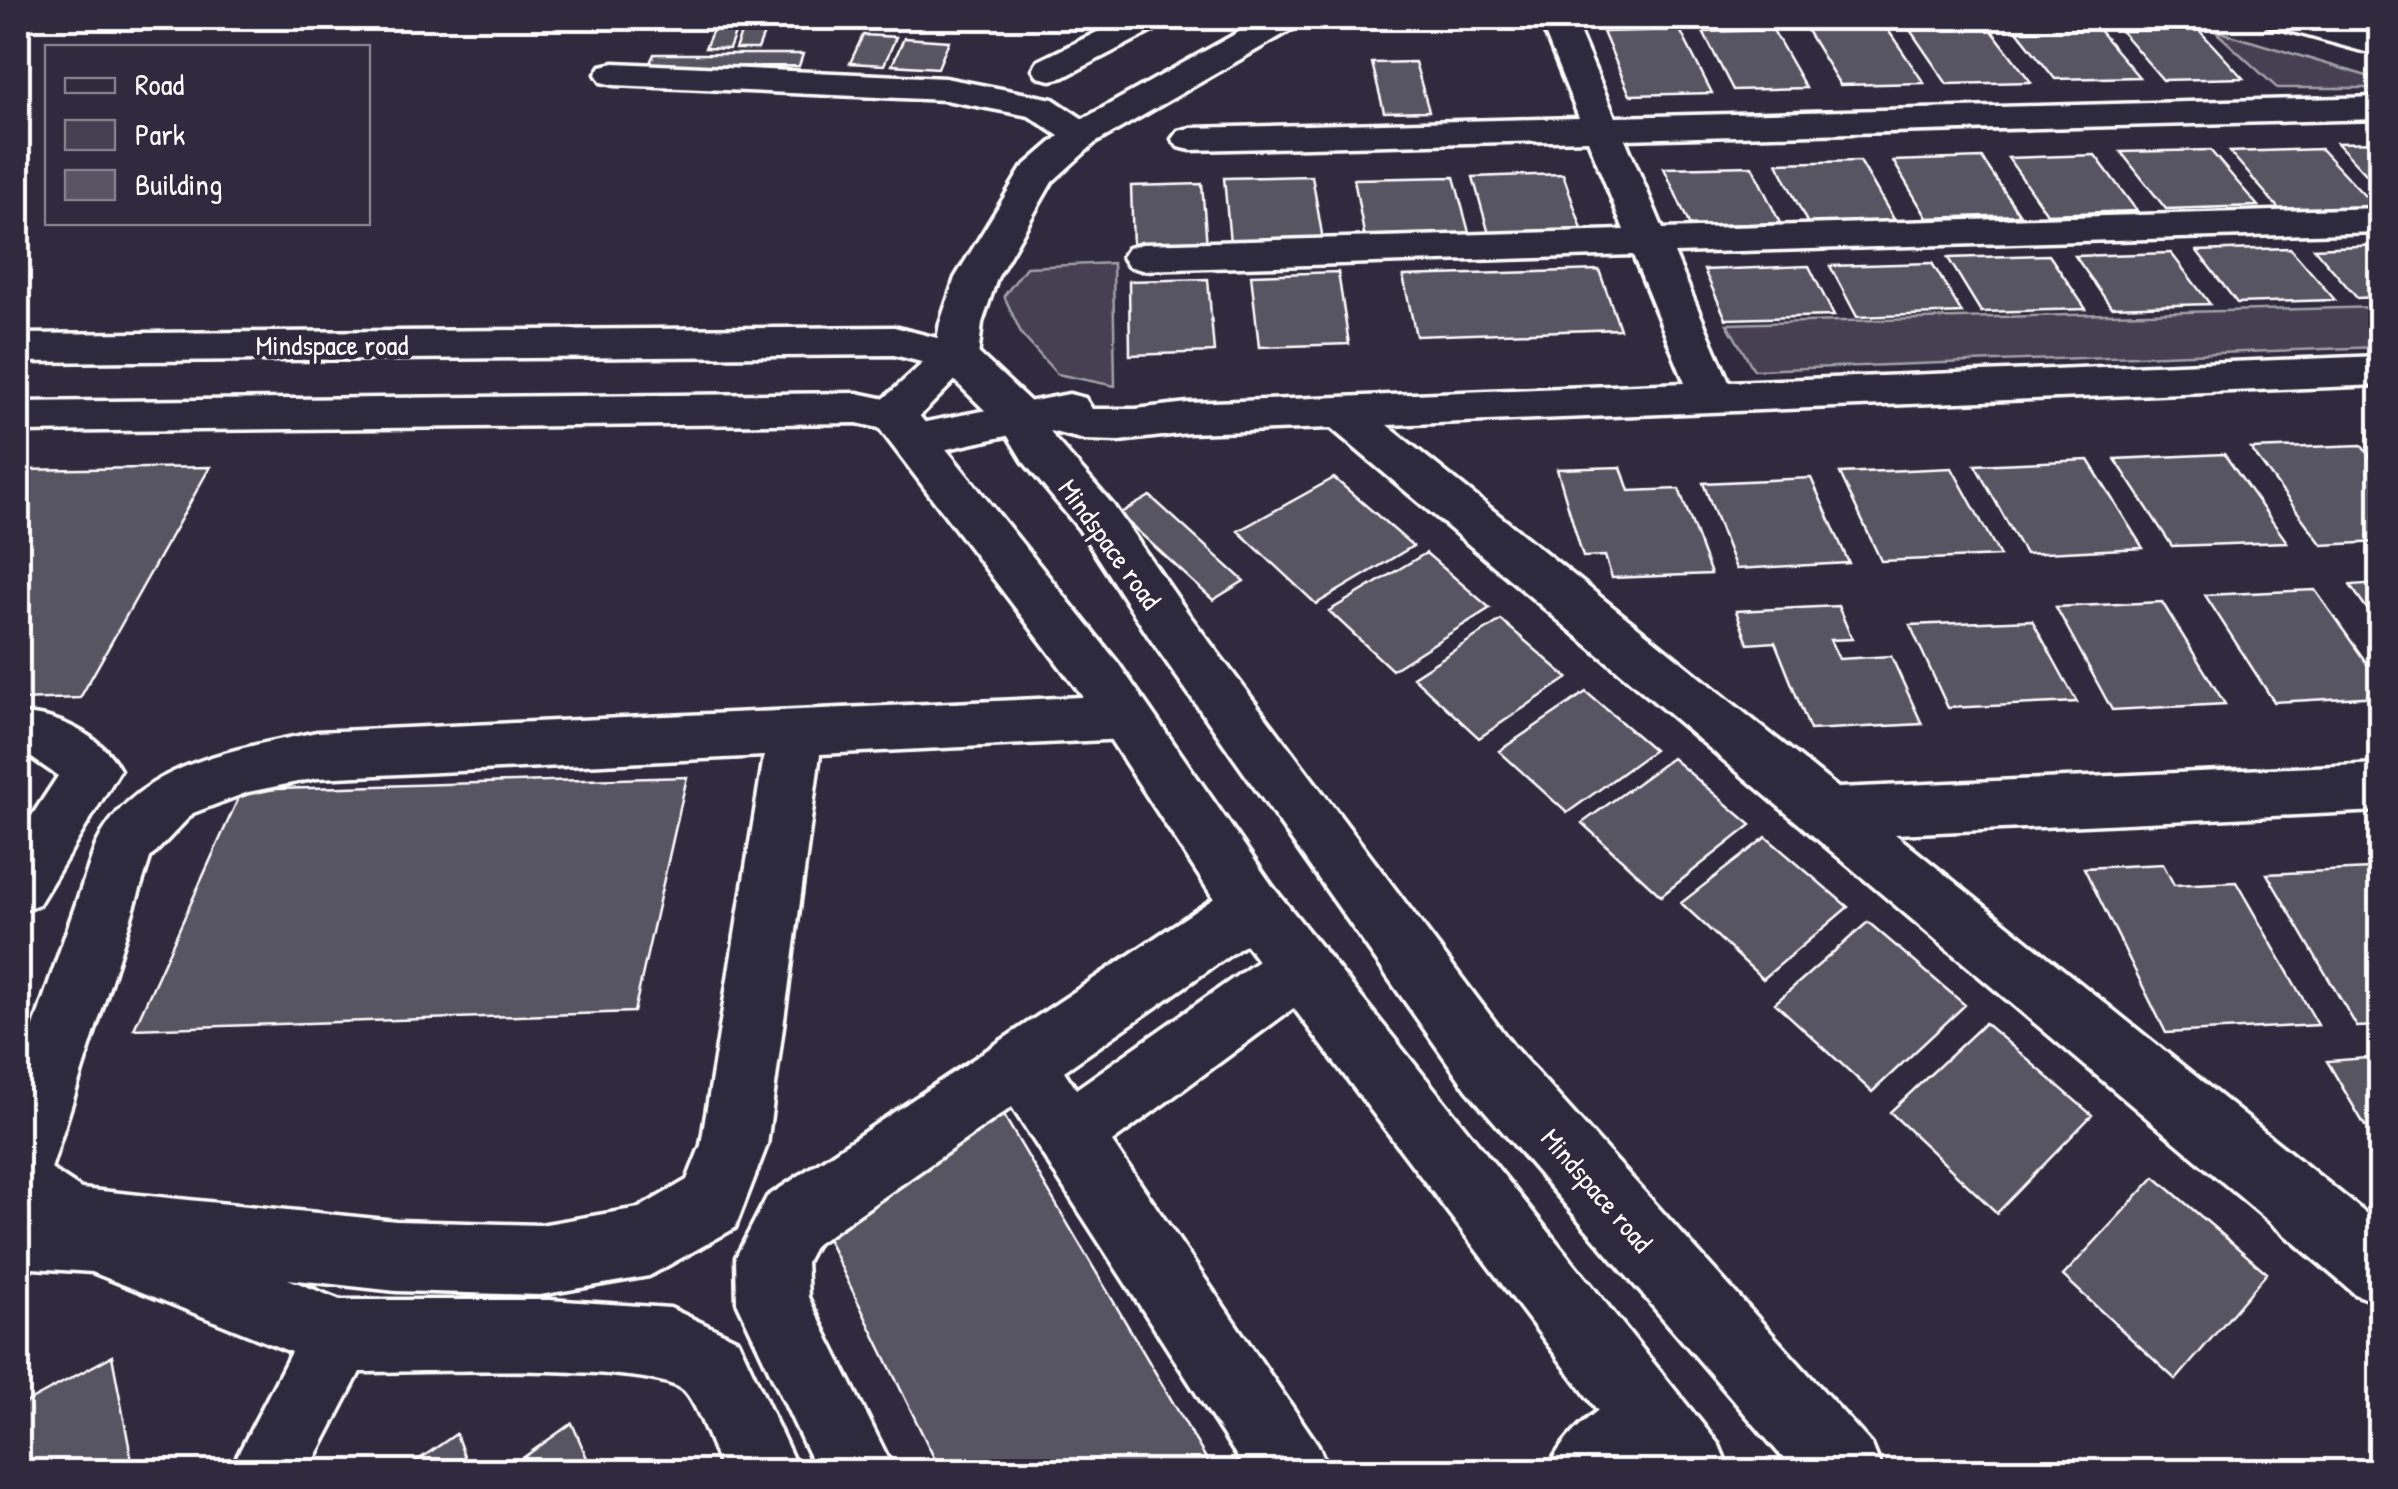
<svg xmlns="http://www.w3.org/2000/svg" width="2398" height="1489" viewBox="0 0 2398 1489" font-family="'Patrick Hand',sans-serif">
<style>
.green{fill:#464152;stroke:#a2a0a8;stroke-width:2.5}
.building{fill:#595564;stroke:#fff;stroke-width:2.5}
.lines{fill:none;stroke-linecap:round;stroke-linejoin:round}
.minor-casing{stroke:#fff;stroke-width:7}
.major-casing{stroke:#fff;stroke-width:7}
.minor{fill:#2f2a3d;fill-rule:evenodd}
.major{fill:#2f2a3d;fill-rule:evenodd}
.labels{text-anchor:middle;dominant-baseline:central;stroke-width:9;stroke-linejoin:round;paint-order:stroke}
.street-label{font-size:28px;fill:#fff;stroke:#2f2a3d}
</style>
<rect width="100%" height="100%" fill="#2f2a3d"/>
<filter id="ink" filterUnits="userSpaceOnUse"><feTurbulence type="fractalNoise" baseFrequency=".01" numOctaves="2"/><feDisplacementMap in="SourceGraphic" scale="20" xChannelSelector="R" yChannelSelector="G"/><feConvolveMatrix kernelMatrix="1 2 1 2 8 2 1 2 1" color-interpolation-filters="sRGB"/></filter>
<g filter="url(#ink)">
<!-- green -->
<path class="green" d="M2214,30L2380,80V88H2277Z
M1113,263L1115,386L1057,374L1022,335L1004,296L1026,267Z
M2380,307V347L1754,370L1727,324Z"/>
<!-- building -->
<path class="building" d="M718,18H741L729,49L705,48Z
M747,18H770L758,49H735Z
M1886,27L1924,83L1840,85L1806,29Z
M1990,28L2031,82L1947,84L1910,30Z
M2098,29L2139,77L2055,79L2017,31Z
M2198,29L2243,78L2163,80L2121,31Z
M1680,30L1712,93L1630,95L1603,32Z
M1773,30L1806,88L1733,90L1703,32Z
M863,35L896,37L884,65L850,63Z
M904,38L949,41L938,68L892,65Z
M654,54H803L799,66L648,67Z
M1415,62L1429,111L1384,112L1372,63Z
M2380,142V189L2337,143Z
M2321,149L2375,207L2280,210L2230,152Z
M2210,150L2258,206L2166,209L2121,152Z
M2095,155L2137,211L2047,214L2008,158Z
M1982,158L2020,215L1927,218L1893,161Z
M1860,161L1895,221L1808,224L1777,163Z
M1752,166L1780,223L1690,226L1664,168Z
M1563,174L1583,232L1489,234L1473,177Z
M1312,176L1323,240L1230,243L1224,178Z
M1454,177L1470,236L1365,239L1354,179Z
M1202,184L1207,246L1133,248L1131,186Z
M2380,245V297L2357,298L2314,248Z
M2290,248L2335,300L2237,303L2197,251Z
M2171,253L2210,304L2111,307L2075,256Z
M2049,255L2086,309L1981,312L1948,258Z
M1932,263L1962,313L1857,317L1830,266Z
M1809,266L1834,316L1726,319L1704,270Z
M1599,270L1620,329L1416,336L1403,276Z
M1338,272L1349,344L1259,347L1251,275Z
M1208,279L1214,352L1130,355L1129,281Z
M2361,445L2380,469V542L2322,545L2251,449Z
M2224,454L2287,542L2172,546L2115,459Z
M2088,460L2143,548L2025,554L1975,465Z
M210,467L80,698L18,700V470Z
M1621,467L1629,491L1679,489L1711,574L1612,578L1605,556L1583,557L1557,469Z
M1952,468L2000,556L1881,561L1840,473Z
M1334,478L1413,546L1316,604L1238,531Z
M1811,478L1849,563L1736,569L1703,483Z
M1150,496L1244,581L1213,600L1119,514Z
M1426,553L1490,608L1392,670L1329,611Z
M2380,583V627L2350,585Z
M2315,590L2380,682V696L2274,702L2205,595Z
M2162,602L2225,704L2112,710L2056,607Z
M1838,606L1852,639L1830,640L1839,659L1891,656L1922,724L1810,730L1775,642L1748,644L1736,611Z
M1501,620L1568,678L1479,738L1413,677Z
M2032,620L2077,702L1948,708L1910,625Z
M1586,692L1654,750L1567,813L1499,751Z
M1672,758L1751,825L1661,896L1582,823Z
M687,777L634,1012L134,1029L242,790Z
M1766,837L1848,907L1763,979L1681,903Z
M2163,864L2174,885L2236,882L2318,1025L2166,1033L2084,868Z
M2370,869L2380,885V1026L2357,1027L2267,874Z
M1868,922L1965,1005L1872,1092L1775,1003Z
M1985,1023L2092,1115L1997,1213L1890,1112Z
M2380,1057V1125L2365,1126L2327,1061Z
M1000,1109L1214,1472H941L818,1220Z
M2155,1177L2267,1273L2176,1380L2063,1276Z
M112,1356L134,1472H18V1402V1407Z
M572,1423L593,1472H503Z
M456,1434L470,1472H401Z"/>
<g class="lines">
<defs>
<path id="minor" d="M1126,18H1169L1164,25L1064,77L1051,80L1038,77L1033,69L1038,61Z
M1264,18H1305L1300,25L1095,143L1052,182L997,278L982,323L978,357L911,425L1069,394L1085,398L1092,409H1136L1188,403L1685,383L1633,255L1142,270L1128,266L1122,257L1128,248L1142,244L1624,230L1588,140L1191,150L1178,147L1172,139L1178,131L1191,128L1579,118L1539,18H1573L1615,117L2380,97V119L1625,139L1663,229L2380,208V232L1674,253L1729,382L2380,356V385L1387,425L1838,788L2380,764V811L1895,834L2380,1225V1304L2355,1294L1331,428L1188,433L1119,441L1085,440L1050,431L1020,433L915,456L899,451L892,440L898,429L878,426L871,415L878,404L935,352L940,323L955,278L1022,168L1059,136L1029,116L945,100L614,85L601,82L596,74L601,66L614,63L945,78L1053,99L1083,119Z
M2263,18H2316L2380,35V56L2268,25Z
M1125,695L1144,702L1152,717L1144,732L1125,739L820,754L767,1145L735,1228L649,1276L540,1295L396,1291L288,1279L340,1300H549L670,1308L738,1340L799,1472H722C714,1453 696,1399 682,1389C642,1363 419,1372 360,1372L308,1472H229L291,1352L92,1272L18,1267V1073L96,845C135,763 237,749 317,732ZM764,756L701,1145L687,1180L639,1208L540,1225L396,1221L81,1189L51,1169L150,858L193,813L248,792L317,778Z
M18,714C56,714 102,735 120,770L39,904L18,912V837L58,776L32,758H18Z
M1252,880L1273,887L1282,906L1273,925L1064,1071L1076,1089L1278,947L1300,939L1322,947L1331,967L1322,987L1112,1142L1318,1445L1329,1472H1247L1012,1107L815,1245L806,1262L808,1297L895,1472H817L737,1302L736,1257L767,1197L1231,887Z
M1650,1381L1676,1392L1687,1418L1676,1444L1644,1472H1547C1564,1430 1609,1398 1650,1381Z"/>
<path id="major" d="M894,327L972,347L1036,407L1055,439L1113,505L1187,612L1513,1046L1872,1445L1883,1472H1795L1467,1090L1151,640L1079,529L1023,461L1003,428L941,367L894,355L18,362V334Z
M857,393L910,404L1118,663L1273,887L1719,1445L1730,1472H1644L1231,925L1080,693L879,428L857,423L18,432V402Z"/>
</defs>
<!-- minor casing -->
<use href="#minor" class="minor-casing"/>
<!-- major casing -->
<use href="#major" class="major-casing"/>
<!-- minor -->
<use href="#minor" class="minor"/>
<!-- major -->
<use href="#major" class="major"/>
</g>
</g>
<g class="labels">
<!-- street labels -->
<g class="street-label">
<text x="332" y="345">Mindspace road</text>
<text transform="translate(1110 544) rotate(54)">Mindspace road</text>
<text transform="translate(1597 1190) rotate(49)">Mindspace road</text>
</g>
</g>
<!-- margin -->
<rect width="2398" height="1489" fill="none" stroke="#2f2a3d" stroke-width="60"/>
<rect x="30" y="30" width="2338" height="1429" fill="none" stroke="#fff" stroke-width="4" filter="url(#ink)"/>
<!-- legend -->
<rect x="45" y="45" width="325" height="180" fill="#2f2a3d" stroke="#827f8b" stroke-width="2.5"/>
<rect x="65" y="78" width="50" height="15" fill="#2f2a3d" stroke="#827f8b" stroke-width="2.5"/>
<text x="135" y="95" font-size="30" fill="#ffffff">Road</text>
<rect x="65" y="120" width="50" height="30" fill="#464152" stroke="#827f8b" stroke-width="2.5"/>
<text x="135" y="145" font-size="30" fill="#ffffff">Park</text>
<rect x="65" y="170" width="50" height="30" fill="#595564" stroke="#827f8b" stroke-width="2.5"/>
<text x="135" y="195" font-size="30" fill="#ffffff">Building</text>
</svg>
